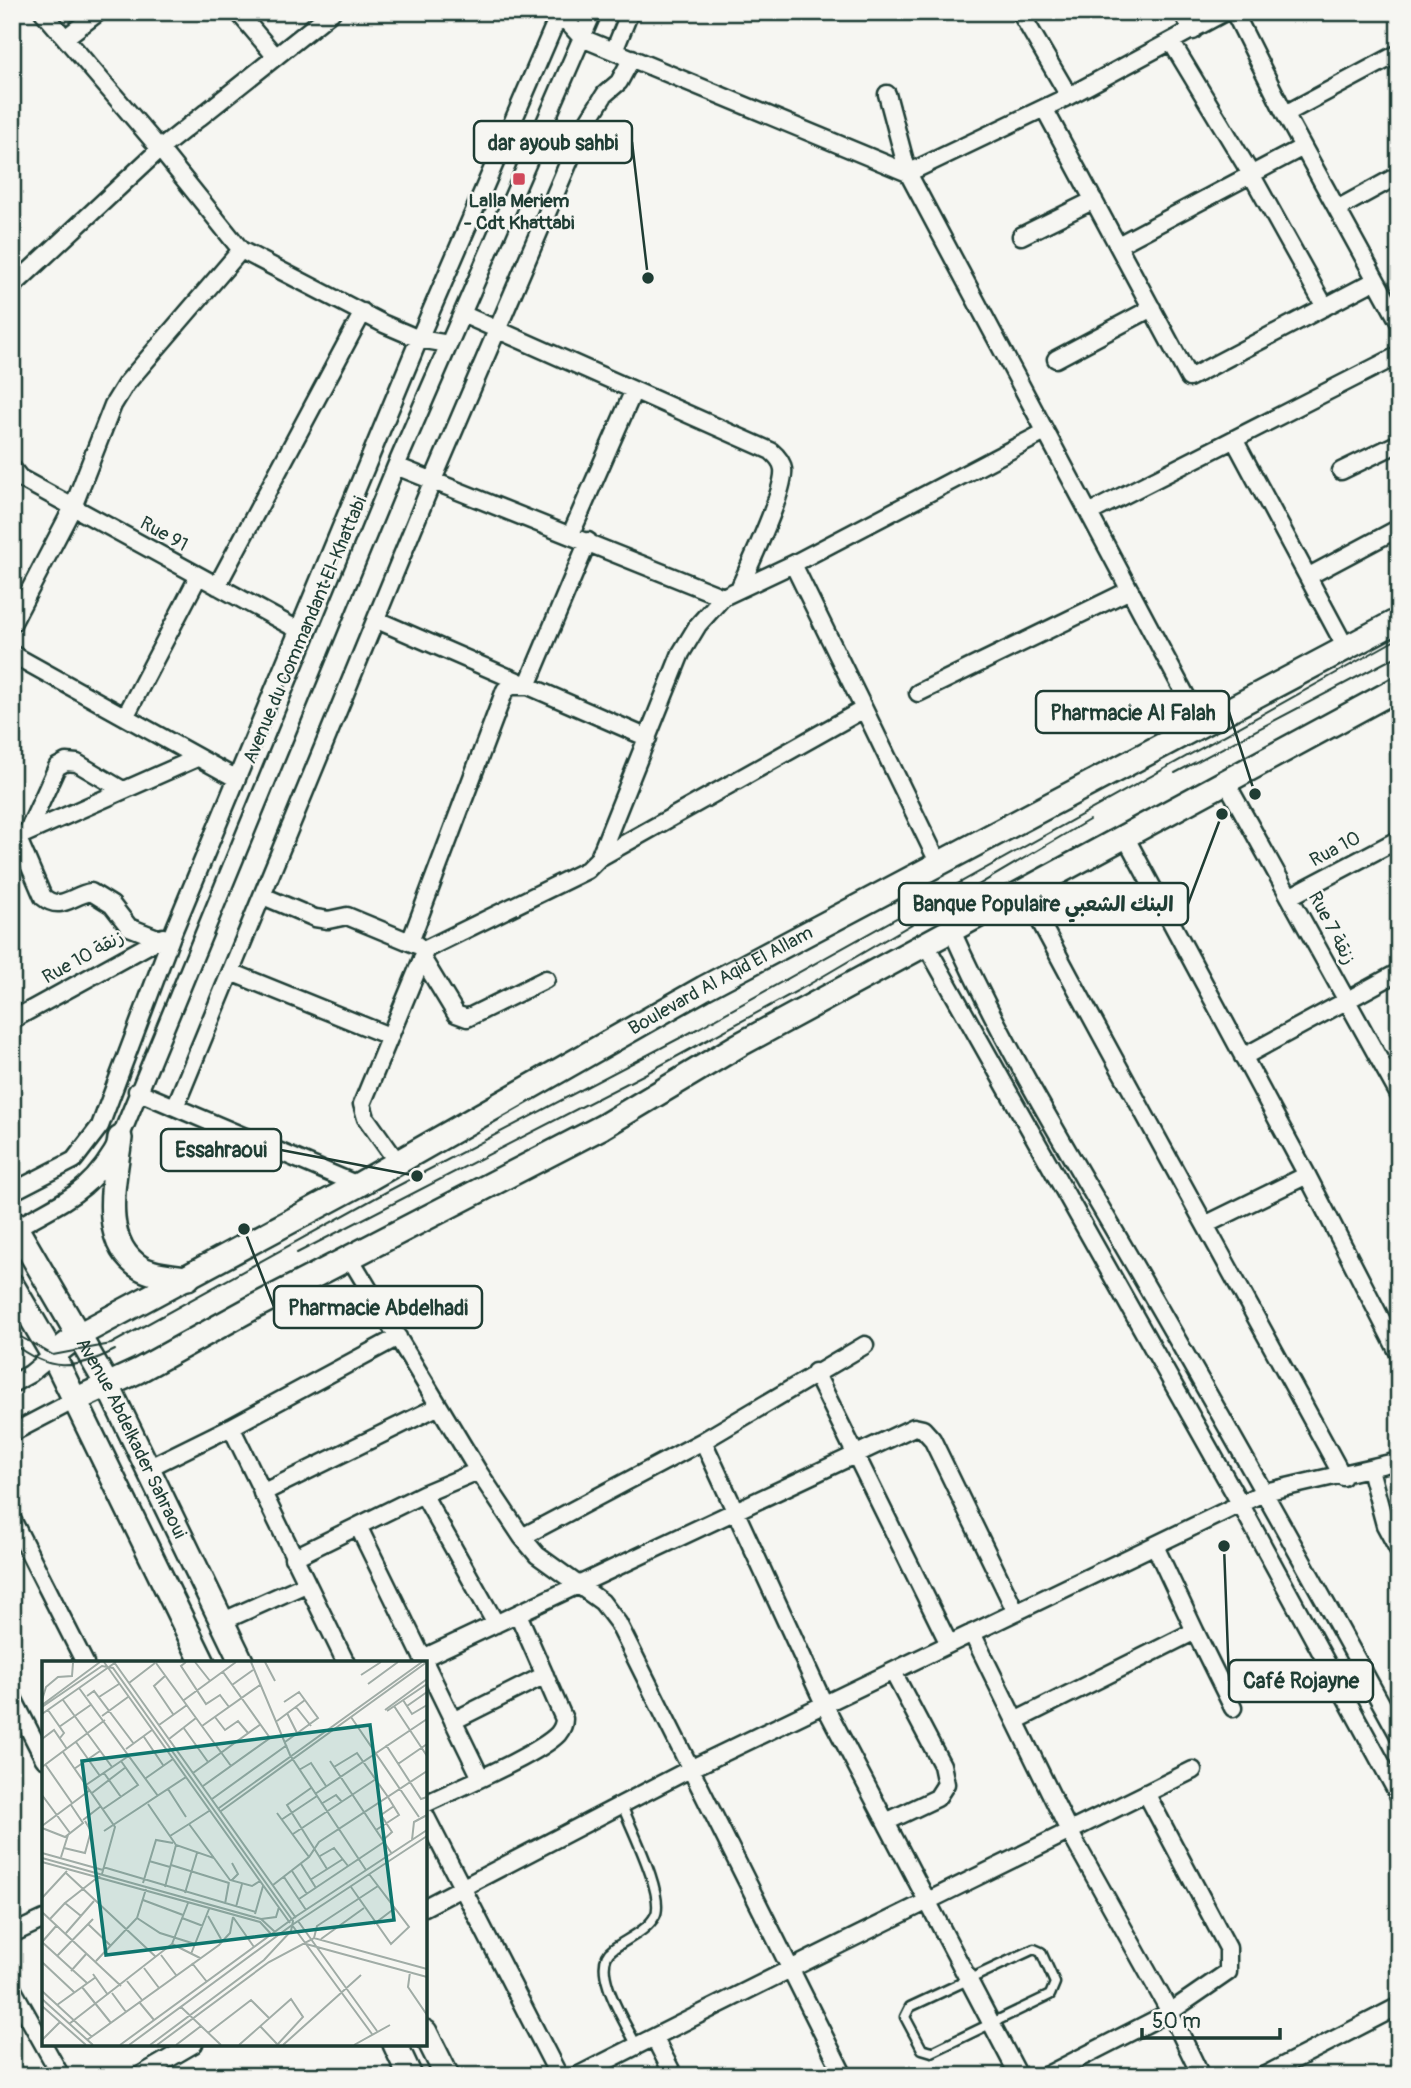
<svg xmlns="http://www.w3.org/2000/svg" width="1411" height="2088" viewBox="0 0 1411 2088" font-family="Pangolin,'Playpen Sans Arabic',sans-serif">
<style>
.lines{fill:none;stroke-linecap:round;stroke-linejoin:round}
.lane-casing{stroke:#1f3d34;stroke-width:13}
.street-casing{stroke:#1f3d34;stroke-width:21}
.secondary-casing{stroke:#1f3d34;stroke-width:28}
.lane{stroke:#f6f6f2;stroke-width:8}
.street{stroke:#f6f6f2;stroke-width:16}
.secondary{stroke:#f6f6f2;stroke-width:23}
.tram{stroke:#1f3d34;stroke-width:2}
.poi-dot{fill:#d1495b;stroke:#f6f6f2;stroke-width:2.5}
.labels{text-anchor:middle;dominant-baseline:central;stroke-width:5;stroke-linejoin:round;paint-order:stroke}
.poi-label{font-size:19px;font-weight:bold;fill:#1f3d34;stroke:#f6f6f2}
.street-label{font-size:19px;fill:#1f3d34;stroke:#f6f6f2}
.inset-road{fill:none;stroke:#a0aca6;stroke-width:2}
.view{fill:#0f766e;fill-opacity:0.15;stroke:#0f766e;stroke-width:3.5}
.inset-edge{fill:none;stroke:#1f3d34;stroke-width:3.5}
.leader{fill:none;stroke:#1f3d34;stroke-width:2.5}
.callout-dot{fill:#1f3d34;stroke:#f6f6f2;stroke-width:2.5}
.callout{fill:#f6f6f2;stroke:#1f3d34;stroke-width:2.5}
.callout-label{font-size:21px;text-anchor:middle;font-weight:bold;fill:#1f3d34}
</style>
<rect width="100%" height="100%" fill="#f6f6f2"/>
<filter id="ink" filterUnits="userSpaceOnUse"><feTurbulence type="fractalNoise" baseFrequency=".0143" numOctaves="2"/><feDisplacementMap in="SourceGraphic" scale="14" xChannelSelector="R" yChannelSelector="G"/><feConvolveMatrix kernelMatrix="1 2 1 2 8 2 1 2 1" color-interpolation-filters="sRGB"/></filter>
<g filter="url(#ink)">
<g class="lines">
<defs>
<path id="lane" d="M622,1805C630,1826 666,1897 655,1916C646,1932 626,1939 613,1949C588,1966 626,2024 637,2046
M1034,1949L1041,1952L1055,1983L1050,1995L932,2052L922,2049L905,2017L910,2007Z"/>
<path id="street" d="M43,12L160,149L241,250L384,324L419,339L449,344
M238,12L276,57
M558,12L582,38L908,173L1069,96L1225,12
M1020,12L1069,96
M1182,12L1193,31
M1234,12L1285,114L1399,322
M65,38L99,12
M1172,43L1251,174L1325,307
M614,51L630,12
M887,94L908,173L1201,724
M1044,108L1189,378L1376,280
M1285,114L1399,53
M1337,209L1399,175
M1021,236L1094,200
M1118,245L1303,147
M12,287L160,149L332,12
M462,314L771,451C777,456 782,461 783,469C786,490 749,566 739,589
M1056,359L1152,308
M1234,439L1347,650
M396,466L723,597
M12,468L20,478L300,631
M1341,471L1399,443
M1091,512L1399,355
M571,534L634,390
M1309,576L1399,528
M217,586L363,312
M377,620L648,738
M12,624L73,507L113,405L126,384L241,250
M12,654L237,779
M918,693L1130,590
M864,709L939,864
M125,717L198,577
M1226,782L1399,1095
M27,833L57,767L66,762L77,763L121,789
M12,834L27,833L197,758
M16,834L43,897C61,912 72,895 91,892L112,905L129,927L160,939
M1126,838L1307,1175L1399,1354
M599,858L864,709L793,564
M1024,891C1128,1088 1237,1281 1343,1477
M263,896L315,918L328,920L347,916L417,945
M1291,896L1399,839
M952,931C1005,1050 1075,1162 1140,1275C1228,1427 1314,1581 1399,1736
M410,942L505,690L512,686H527L588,541
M926,945L1241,1505L1399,1796
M422,958L456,1014L467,1018L546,979
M231,972L389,1036
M12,1020L163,937
M1243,1057L1399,972
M137,1091L358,1185
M175,1107L433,480L583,129L605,94L619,82L632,58
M398,1163L366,1118L362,1104L426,949L587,870L599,858L681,653L698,625L723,597L793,564L1045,432
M12,1192L74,1160L100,1126L174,930L419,339L560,12
M1207,1224L1307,1175
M16,1228C66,1199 92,1193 120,1138L396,466L593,12
M350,1258L478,1471L522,1537L537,1555L602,1602L618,1623L844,2076
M815,1372L949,1644
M12,1384L30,1374L53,1355
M231,1427L346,1663
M12,1433L75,1400
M703,1441L825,1706L1019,2076
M148,1468L231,1427L398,1337
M1370,1469L1385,1525L1399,1551
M262,1493L439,1406
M423,1494L496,1624
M12,1519L85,1663
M358,1526L425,1663
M522,1537L703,1441L865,1345
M293,1558L423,1494L478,1471
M221,1622L306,1584
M1195,1631L1233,1708
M972,1633L1069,1831L1170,2012L1201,2076
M423,1658L914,1427L923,1429L932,1439L1016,1612
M425,1663L480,1776
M12,1696L44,1759
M453,1721L545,1675
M1015,1721L1195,1631L1155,1546
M425,1804C456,1789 538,1755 558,1734C562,1729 564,1725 564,1719L518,1614
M425,1815L559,2076
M886,1822L937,1798L946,1784L942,1765L893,1672
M425,1907L690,1769L1265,1492L1399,1461
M12,1934L44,1919
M12,1988L61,2076
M654,2037L674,2076
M139,2076L194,2044
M577,2076C781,1972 988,1872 1193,1770
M1045,2076L1170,2012L1228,1972V1948L1146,1793
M1263,2076L1399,2006"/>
<g id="secondary">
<path d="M120,1138C115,1179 98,1242 141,1268C155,1276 173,1276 188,1278"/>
<path id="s1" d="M12,1221L108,1386L242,1663"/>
<path d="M12,1285L53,1355L203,1663"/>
<path id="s2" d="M53,1355L77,1336L358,1185L704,988L1399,620"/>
<path d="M75,1400L138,1371L254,1307L602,1127L739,1045L1399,688"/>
<path d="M425,2032L447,2076"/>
<path d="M395,2044L410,2076"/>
</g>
</defs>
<!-- lane casing -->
<use href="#lane" class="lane-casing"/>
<!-- street casing -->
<use href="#street" class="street-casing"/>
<!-- secondary casing -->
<use href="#secondary" class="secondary-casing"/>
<!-- lane -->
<use href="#lane" class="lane"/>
<!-- street -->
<use href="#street" class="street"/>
<!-- secondary -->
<use href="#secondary" class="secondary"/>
<!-- tram -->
<path class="tram" d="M1175,773L1399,655
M297,1253L643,1075L808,985L1089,820
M12,1332L53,1355L111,1344L388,1191L699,1028L1399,638
M12,1343C49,1372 74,1371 115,1350"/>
</g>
</g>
<!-- markers -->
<rect class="poi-dot" x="512" y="172" width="14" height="14" rx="3.5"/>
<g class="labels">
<!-- poi labels -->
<g class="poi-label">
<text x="519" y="201">Lalla Meriem<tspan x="519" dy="22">- Cdt Khattabi</tspan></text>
</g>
<!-- street labels -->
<g class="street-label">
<text transform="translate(164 534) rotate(29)">Rue 91</text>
<text transform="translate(305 630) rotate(-67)">Avenue du Commandant El-Khattabi</text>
<text transform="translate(1335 849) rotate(-28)">Rua 10</text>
<text transform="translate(1332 928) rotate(62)">Rue 7 زنقة</text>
<text transform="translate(83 957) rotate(-29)">Rue 10 زنقة</text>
<text stroke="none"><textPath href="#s2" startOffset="766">Boulevard Al Aqid El Allam</textPath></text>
<text stroke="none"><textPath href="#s1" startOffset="248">Avenue Abdelkader Sahraoui</textPath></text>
</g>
</g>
<!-- overview -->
<g transform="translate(42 1661)">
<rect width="385" height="385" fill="#f6f6f2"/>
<path class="inset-road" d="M62,1L248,262M72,1L254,257M144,1L139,5L164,43L178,34L187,46M153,1L168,20M209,1L248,94L324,209M223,1L233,20M114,2L189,105M319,14L339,1M123,15L112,25L131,53M87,22L113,2M326,23L356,1M190,24L211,9M37,27L116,135M45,35L52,30L92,83M57,36L77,23M0,39L4,26L16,16L30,15L31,2M21,39L70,106M142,39L194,1M361,39L370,53L385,44M242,41L257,31L276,57L243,81M0,44L58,1M352,45L385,95M365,45L385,31M0,46L60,5L71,7L251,260L249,270L222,299L108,384M254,46L269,65M6,49L22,72L18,77M343,49L385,18M345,50L385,23M245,52L256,74M0,53L74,1M60,55L86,36M173,56L183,69L196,60L206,72M309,56L377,156M235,60L263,39M117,64L145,44M160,65L218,24M17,66L50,43M141,66L166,101M102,76L121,104M0,78L12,69L25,88M127,78L154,57M34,81L58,115M344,84L379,138L385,136M84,88L110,69M21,91L73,166L60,213L23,242L39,255M288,100L350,193M3,103L30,142M356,103L385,83M0,106L63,59M292,106L315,92L346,136L357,154L334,169M32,108L58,90M257,109L269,102L284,125M62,112L79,136M151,112L219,63M104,117L131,98M44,124L88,94M161,125L228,77L181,11M269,127L245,144L285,208M126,128L144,156M50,132L84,106M273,133L385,58M0,134L28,172M170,138L245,84M106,143L134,184L172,197L188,219L210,225L218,220M279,143L294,134L300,141M177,147L380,1M61,148L96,124L79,100M179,150L385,1M235,152L267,196M41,159L59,145M239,159L275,135M147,163L167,150M0,165L48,129M0,167L23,176L41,162L29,144M62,170L144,116M251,173L334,118M128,175L147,163L172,197M370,179L372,161L385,154M340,180L350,171L339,154L352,145M22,187L43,192L49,170L43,160M0,192L61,209M278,195L292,187L306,205M19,196L26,174M0,197L219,258L233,271M107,200L128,206M0,201L218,261L229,273M259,203L274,227M129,204L187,222M61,206L214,251M250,210L265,233M24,212L114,296M242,216L264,249M268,219L301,198M189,220L196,213L190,202M101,222L114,179L131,182M231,224L267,196L277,181L385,110M123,226L134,184M309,226L349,283L367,266L327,213M143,232L155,192M0,237L25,210M257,238L342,181M101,239L141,254M183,243L187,221M194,246L200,223M0,251L79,325M213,253L221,225M166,255L179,278M191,256L212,286M95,257L118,272L153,283M140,257L161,265M8,258L23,242M219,258L234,256L237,246M256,260L335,370M46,263L68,284M332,263L353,247M250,264L330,373M24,272L52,240M272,277L275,265L336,225M279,278L322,247M0,281L45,322M0,281L15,264M130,283L158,297M264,283L385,316M149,293L167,248M119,294L134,314M15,295L51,258M54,300L95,257L104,228M0,301L32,331M150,302L165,321M102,307L117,327M29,310L45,292M368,311L366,326L385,354M51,313L66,334M85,320L100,339M40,326L69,362M0,330L50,376M70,332L84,351M0,338L51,384M98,342L112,359M15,344L54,316M0,345L44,384M139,346L179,384M27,363L130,283L146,242M218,365L236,384M166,372L209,339L227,357M0,379L18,361M45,379L177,284L188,272L191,256M78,384L253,256L385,169M87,384L250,264L385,175M115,384L227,301L272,277L385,308M134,384L159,365M197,384L249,338L261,356L235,384M241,384L319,314M312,384L348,364"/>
<path class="view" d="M328,64L352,259L64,294L40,100Z"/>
<rect width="385" height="385" class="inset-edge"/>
</g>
<!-- callouts -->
<path class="leader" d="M648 278L632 142M1255 794L1229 712M1222 814L1188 904M417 1176L281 1150M244 1229L274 1307M1224 1546L1229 1681"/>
<g class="callout-dot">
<circle cx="648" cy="278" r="7"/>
<circle cx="1255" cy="794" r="7"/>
<circle cx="1222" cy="814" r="7"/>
<circle cx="417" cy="1176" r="7"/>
<circle cx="244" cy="1229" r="7"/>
<circle cx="1224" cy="1546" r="7"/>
</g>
<g class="callout">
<rect x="474" y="121" width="158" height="42" rx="7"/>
<rect x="1036" y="691" width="193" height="42" rx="7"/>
<rect x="899" y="883" width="289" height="42" rx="7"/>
<rect x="161" y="1129" width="120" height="42" rx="7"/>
<rect x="274" y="1286" width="208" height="42" rx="7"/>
<rect x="1229" y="1660" width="144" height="42" rx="7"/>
</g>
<g class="callout-label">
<text x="553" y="150">dar ayoub sahbi</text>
<text x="1133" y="720">Pharmacie Al Falah</text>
<text x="1043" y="911">Banque Populaire البنك الشعبي</text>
<text x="221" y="1157">Essahraoui</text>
<text x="378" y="1315">Pharmacie Abdelhadi</text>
<text x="1301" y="1688">Café Rojayne</text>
</g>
<!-- margin -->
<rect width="1411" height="2088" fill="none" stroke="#f6f6f2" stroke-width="42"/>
<rect x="21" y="21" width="1369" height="2046" fill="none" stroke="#1f3d34" stroke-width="2.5" filter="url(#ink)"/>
<!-- scale -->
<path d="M1142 2028v10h138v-10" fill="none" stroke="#1f3d34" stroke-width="3.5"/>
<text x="1152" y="2028" font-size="21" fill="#1f3d34" stroke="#f6f6f2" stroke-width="5" paint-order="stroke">50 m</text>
</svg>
